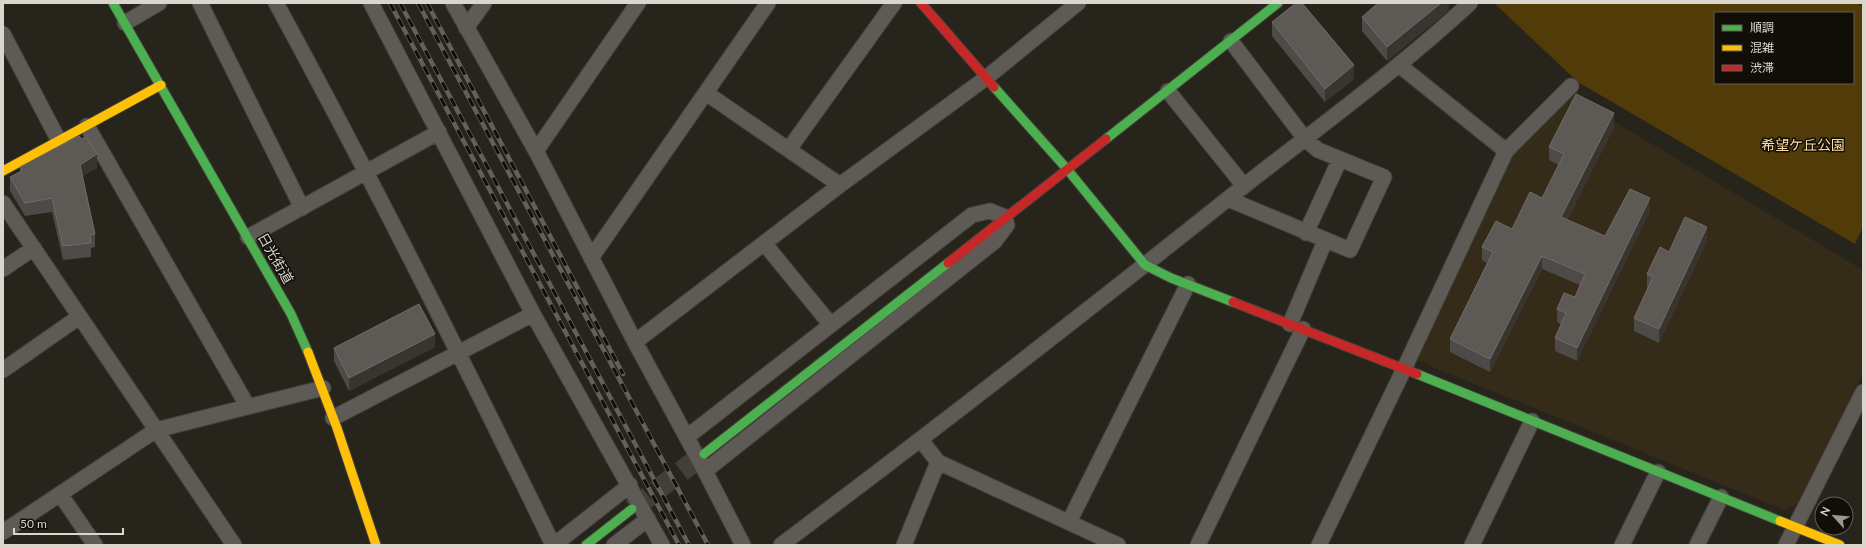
<svg xmlns="http://www.w3.org/2000/svg" width="1866" height="548" viewBox="0 0 1866 548" font-family="Lato,'Noto Sans JP',sans-serif">
<style>
.built{fill:#342b19}
.green{fill:#513b09;fill-rule:evenodd}
.lines{fill:none;stroke-linecap:round;stroke-linejoin:round}
.secondary-tunnel{stroke:#423f37;stroke-width:21;stroke-dasharray:21 10;stroke-linecap:butt}
.street-casing{stroke:#44413b;stroke-width:17}
.fast-casing{stroke:#44413b;stroke-width:11}
.slow-casing{stroke:#44413b;stroke-width:11}
.jam-casing{stroke:#44413b;stroke-width:11}
.street{stroke:#5e5b56;stroke-width:15}
.fast{stroke:#4caf50;stroke-width:9}
.slow{stroke:#ffc107;stroke-width:9}
.jam{stroke:#c62828;stroke-width:9}
.rail-casing{stroke:#63605b;stroke-width:4.5}
.rail{stroke:#110e08;stroke-width:3;stroke-dasharray:9;stroke-linecap:butt}
.wall{fill:#4e4a47}
.shaded-wall{fill:#383430}
.building{fill:#5d5955;stroke:#716c68}
.labels{text-anchor:middle;dominant-baseline:central;stroke-width:3;stroke-linejoin:round;paint-order:stroke}
.park-label{font-size:14px;fill:#fadda8;stroke:#110e08}
.street-label{font-size:14px;fill:#dbd6cd;stroke:#110e08}
</style>
<rect width="100%" height="100%" fill="#27241c"/>
<!-- built -->
<path class="built" d="M1570,95L1863,270V373L1796,505L1784,510L1416,360L1508,156Z"/>
<!-- green -->
<path class="green" d="M1494,3H1858L1863,8V227L1855,244L1578,82ZM1715,13H1853V83H1715Z"/>
<g class="lines">
<!-- secondary-tunnel -->
<path class="secondary-tunnel" d="M632,509L704,454"/>
<defs>
<path id="street" d="M200,3L302,208
M276,3C373,181 464,362 553,545
M371,3L533,314L662,545
M453,3L536,151L635,342L705,471L743,545
M125,23L159,3
M466,28L484,3
M3,34L59,141
M1399,65L1506,151
M1168,91L1244,186
M706,93L840,185
M87,126L248,407
M789,149L894,3
M536,151L638,3
M1228,199L1350,250L1384,177L1318,150L1305,139L1231,41
M3,203L234,545
M1306,233L1340,159
M248,237L439,132
M764,243L831,325
M591,258L768,3
M3,269L34,248
M1290,324L1325,241
M635,342L840,185L986,78L1078,3
M3,370L79,317
M333,418L533,314
M687,437L972,215L990,211L1005,217L1007,225L995,241L705,471
M921,440L938,462L1118,545
M60,494L95,545
M1069,522L1188,284
M3,532L156,430L323,388
M554,545L630,485
M614,545L648,519
M781,545C937,428 1091,308 1244,186C1320,126 1399,69 1470,3
M904,545L938,462
M1198,545L1303,329
M1319,545L1404,369L1506,151L1571,86
M1472,545L1532,421
M1622,545L1658,472
M1697,545L1721,497
M1786,545L1863,392"/>
<path id="fast" d="M113,3L291,314L308,352
M994,87L1067,169L1145,265L1171,278L1233,302
M1106,139L1278,3
M1417,374L1780,521
M704,454L948,263
M586,545L632,509"/>
<path id="slow" d="M3,171L161,85
M308,352L337,428L376,545
M1780,521L1840,545"/>
<path id="jam" d="M921,3L994,87
M948,263L1106,139
M1233,302L1417,374"/>
</defs>
<!-- street casing -->
<use href="#street" class="street-casing"/>
<!-- fast casing -->
<use href="#fast" class="fast-casing"/>
<!-- slow casing -->
<use href="#slow" class="slow-casing"/>
<!-- jam casing -->
<use href="#jam" class="jam-casing"/>
<!-- street -->
<use href="#street" class="street"/>
<!-- fast -->
<use href="#fast" class="fast"/>
<!-- slow -->
<use href="#slow" class="slow"/>
<!-- jam -->
<use href="#jam" class="jam"/>
<defs>
<path id="rail" d="M390,3L679,545
M400,3L689,545
M418,3L708,545
M427,3L623,374"/>
</defs>
<!-- rail casing -->
<use href="#rail" class="rail-casing"/>
<!-- rail -->
<use href="#rail" class="rail"/>
</g>
<!-- wall -->
<path class="wall" d="M1449,3V10L1387,61L1362,31V17Z
M1272,22L1354,79L1325,102L1272,36Z
M1614,127L1567,220L1605,236L1650,211L1577,361L1555,351V338L1561,324L1557,322V309L1575,297L1580,285L1542,269L1490,372L1450,352V339L1487,263L1482,260V247L1512,229L1542,198L1559,165L1549,160V147Z
M20,167L97,168L82,176L95,234V247L91,248V257L63,260L52,212L25,216L10,191V177L20,172Z
M1707,241L1659,343L1634,331V318L1648,288H1647V274L1669,252Z
M435,347L349,391L334,361V348Z"/>
<!-- shaded-wall -->
<path class="shaded-wall" d="M1441,3H1449V10L1387,61V47Z
M1354,65V79L1325,102V89Z
M1614,113V127L1561,231V217Z
M97,154V168L80,178V165Z
M1650,198V211L1577,361V348Z
M1707,227V241L1659,343V329Z
M1542,256V269L1490,372V359Z
M435,334V347L349,391V378Z"/>
<!-- building -->
<path class="building" d="M1296,3H1302L1354,65L1325,89L1272,22Z
M1378,3H1441L1387,47L1362,17Z
M1576,94L1614,113L1561,217L1605,236L1630,189L1650,198L1577,348L1555,338L1566,313L1557,309L1564,293L1575,297L1585,274L1542,256L1490,359L1450,339L1493,252L1482,247L1496,221L1512,229L1530,192L1542,198L1564,154L1549,147Z
M79,136L82,139L86,137L97,154L80,165L95,234L90,235L91,243L63,246L52,198L25,203L10,177L22,171L20,167Z
M1685,217L1707,227L1659,329L1634,318L1653,277L1647,274L1660,247L1669,252Z
M419,304L435,334L349,378L334,348Z"/>
<g class="labels">
<!-- park labels -->
<g class="park-label">
<text x="1803" y="144">希望ケ丘公園</text>
</g>
<!-- street labels -->
<g class="street-label">
<text transform="translate(276 258) rotate(60)">日光街道</text>
</g>
</g>
<!-- border -->
<rect width="1866" height="548" fill="none" stroke="#dbd6cd" stroke-width="8"/>
<!-- legend -->
<rect x="1714" y="12" width="140" height="72" fill="#110e08" stroke="#625e57"/>
<rect x="1722" y="25" width="20" height="6" fill="#4caf50" stroke="#625e57"/>
<text x="1750" y="32" font-size="12" fill="#dbd6cd">順調</text>
<rect x="1722" y="45" width="20" height="6" fill="#ffc107" stroke="#625e57"/>
<text x="1750" y="52" font-size="12" fill="#dbd6cd">混雑</text>
<rect x="1722" y="65" width="20" height="6" fill="#c62828" stroke="#625e57"/>
<text x="1750" y="72" font-size="12" fill="#dbd6cd">渋滞</text>
<!-- north arrow -->
<g transform="translate(1834 516) rotate(297)"><circle r="19" fill="#110e08" stroke="#625e57"/>
<path d="M0-3L7 15L0 10L-7 15Z" fill="#9c988f"/>
<text y="-6" font-size="11" font-weight="bold" text-anchor="middle" fill="#dbd6cd">N</text>
</g>
<!-- scale -->
<path d="M14 528v6h109v-6" fill="none" stroke="#dbd6cd" stroke-width="2"/>
<text x="20" y="528" font-size="12" fill="#dbd6cd" stroke="#110e08" stroke-width="3" paint-order="stroke">50 m</text>
</svg>
